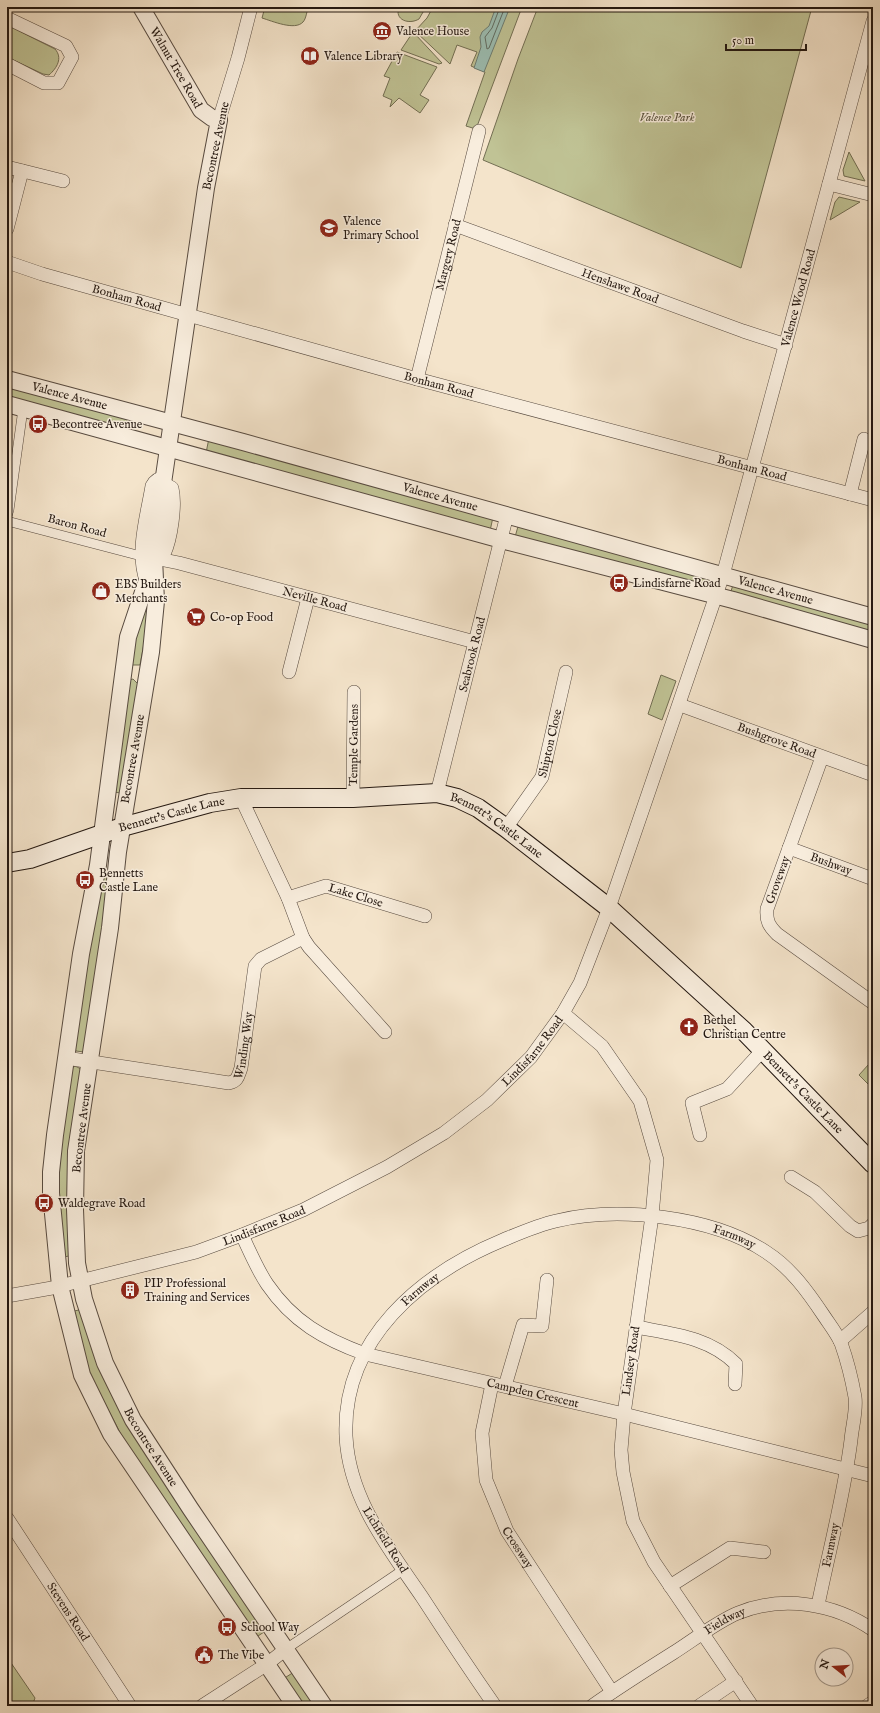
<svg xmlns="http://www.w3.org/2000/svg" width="880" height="1713" viewBox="0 0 880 1713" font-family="'IM FELL English',serif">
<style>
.green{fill:#c0c395;stroke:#726e53}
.water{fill:#9cbfb4;stroke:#6c7c73}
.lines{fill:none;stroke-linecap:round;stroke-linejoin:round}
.shore{stroke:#606c62;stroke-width:1}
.pedestrian-casing{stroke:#584b40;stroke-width:10}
.minor-casing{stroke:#584b40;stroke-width:14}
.tertiary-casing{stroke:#584b40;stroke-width:18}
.secondary-casing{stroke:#241811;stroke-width:20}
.pedestrian{stroke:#f8eddd;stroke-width:9}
.minor{stroke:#f8eddd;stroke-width:13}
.tertiary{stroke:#f8eddd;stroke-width:16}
.secondary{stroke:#f8eddd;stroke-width:18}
.labels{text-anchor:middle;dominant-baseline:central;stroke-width:3;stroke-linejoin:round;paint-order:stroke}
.poi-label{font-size:12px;fill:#241811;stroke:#f8eddd;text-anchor:start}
.street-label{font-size:12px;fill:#241811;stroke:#f8eddd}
.park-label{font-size:12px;font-style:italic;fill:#5b543f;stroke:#f8eddd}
</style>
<rect width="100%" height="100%" fill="#f4e4cb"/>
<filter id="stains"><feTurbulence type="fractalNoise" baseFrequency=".005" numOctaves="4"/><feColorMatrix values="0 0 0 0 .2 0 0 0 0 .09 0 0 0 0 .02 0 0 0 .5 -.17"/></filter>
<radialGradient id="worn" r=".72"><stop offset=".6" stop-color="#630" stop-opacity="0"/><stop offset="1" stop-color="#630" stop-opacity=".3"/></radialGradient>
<!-- green -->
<path class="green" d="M265,7H308C307,11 306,19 303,22C295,31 272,21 262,18Z
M399,7H426L419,19C409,25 394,20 399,7Z
M433,7H522L476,129L466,126L485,72L471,66L477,52L457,45L450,64L415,31L427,18Z
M538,7H812L741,268L483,160L518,59Z
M7,25L55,49C63,58 57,68 49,75L43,74L7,57Z
M415,34L442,63L439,64L401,50L411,35Z
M397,52L437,67L420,95L429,100L420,113L399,98L390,107L392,100L383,96L390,78L384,76Z
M849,152L865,181L844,176L843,170Z
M839,197L860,202L830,220L835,202Z
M7,385L134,419L130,433L7,400Z
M209,438L493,517L490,531L206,453Z
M519,523L711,576L708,589L515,537Z
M734,582L873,620V633L730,594Z
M147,597L146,633L140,665H131L135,633Z
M661,675L676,681L662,720L648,714Z
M133,679L140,686L121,793L113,792L129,680Z
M101,873H111L84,1052L76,1051L75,1048Z
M869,1064L873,1067V1089L859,1075Z
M75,1066L81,1069L73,1255L60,1258L57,1166L72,1068Z
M83,1309L92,1339L267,1630L255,1638L126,1444L90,1375L70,1312Z
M7,1657L35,1698L32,1706H7Z
M294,1672L317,1706H301L283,1679Z"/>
<!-- water -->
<path class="water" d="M496,7H510L484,72L474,68L481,47L480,37L482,32L489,26Z"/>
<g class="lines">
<!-- shore -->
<path class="shore" d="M500,7L492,28L485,37L487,49L489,48L505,7"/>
<defs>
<path id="pedestrian" d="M7,516L9,510L23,409
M7,521L141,556
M286,1649L403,1570"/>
<g id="minor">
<path d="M7,18L66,46L72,57L58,83H44L7,64"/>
<path d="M219,120L238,58L251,7"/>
<path d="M7,167L63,181"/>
<path d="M829,184L873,195"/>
<path id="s1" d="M455,225L743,331L786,345"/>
<path d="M7,229L22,171"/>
<path id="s2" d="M7,262L42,274L417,379L873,500"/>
<path id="s3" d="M417,379L479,131"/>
<path d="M850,494L864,439"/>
<path id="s4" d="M154,558L179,563L475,642"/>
<path d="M154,558L164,554C171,539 176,505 172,488L163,483"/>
<path d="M146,580C136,551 147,516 152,486C155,480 158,478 164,478"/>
<path d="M289,672L308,598"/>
<path id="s5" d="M680,705L873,775"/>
<path d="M822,757L767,909C766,921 769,926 777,934L873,1003"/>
<path id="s6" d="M437,793L507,515"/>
<path d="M241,798L288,898L303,938L309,947L385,1032"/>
<path id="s7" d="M353,798L354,692"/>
<path id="s8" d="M506,828L542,777L566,672"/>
<path id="s9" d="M789,848L873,879"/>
<path id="s10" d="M288,898L326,886L425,916"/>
<path d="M563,1013L602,1046L640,1101L657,1160L652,1216L624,1414L621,1450L623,1472L633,1521L654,1562L752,1706"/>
<path id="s11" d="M66,1058L229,1083C238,1081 238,1076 241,1068L255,966L261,959L303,938"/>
<path d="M700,1135L692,1103L727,1089L762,1051"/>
<path d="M791,1177L815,1192L850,1226L858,1231L869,1228L873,1224"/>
<path id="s12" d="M242,1235C250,1252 257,1269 267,1284C293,1322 324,1339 365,1354L624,1414L873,1476"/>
<path id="s13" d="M7,1296L52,1288L196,1252L242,1235L303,1210L387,1167L444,1133L487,1100L531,1057L563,1013L580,983L609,908L723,575L873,21"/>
<path d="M636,1327C673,1334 709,1337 736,1364L735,1384"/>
<path d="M840,1341L873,1312"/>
<path id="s14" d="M492,1384L482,1433L486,1480L507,1531L612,1692"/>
<path d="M505,1386L523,1325L542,1326L547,1280"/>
<path id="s15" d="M7,1518L130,1706"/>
<path d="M670,1586L730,1548L764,1552"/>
<path d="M202,1706L267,1664L286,1649"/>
<path id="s16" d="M495,1706C470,1670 446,1634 422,1597C388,1547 349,1499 346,1436C342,1339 421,1274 503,1240C520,1233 538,1225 556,1221C618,1206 712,1216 766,1252C791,1268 808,1292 824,1316C830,1325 837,1334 841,1343C847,1360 852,1380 855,1397C857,1410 852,1427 851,1440C844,1496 829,1551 818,1605"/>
<path id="s17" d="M592,1706C619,1687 646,1670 673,1653C692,1641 718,1621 738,1613C782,1595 834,1603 873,1630"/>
<path d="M699,1706L736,1681"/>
<path d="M867,1706L873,1702"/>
</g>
<g id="tertiary">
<path id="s18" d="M141,7L201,110L212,118L219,120L206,188L163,483L154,558L156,601L151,652L118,852L110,928L76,1151L75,1209L77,1263L84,1299L105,1363L133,1420L190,1508L324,1706"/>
<path id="s19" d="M7,379L243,442L873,617"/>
<path d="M7,404L509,542L733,600L873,640"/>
<path d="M153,562L128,637L98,865L81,954L55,1135L51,1172V1193L60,1286L82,1375L111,1434L295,1706"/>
</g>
<g id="secondary">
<path id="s20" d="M7,863L30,859L122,827L210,803L241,798H353L437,793L457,798L478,808L506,828L609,908L744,1031L873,1164"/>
</g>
</defs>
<!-- pedestrian casing -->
<use href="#pedestrian" class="pedestrian-casing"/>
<!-- minor casing -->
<use href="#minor" class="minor-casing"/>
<!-- tertiary casing -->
<use href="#tertiary" class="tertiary-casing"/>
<!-- secondary casing -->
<use href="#secondary" class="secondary-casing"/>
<!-- pedestrian -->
<use href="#pedestrian" class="pedestrian"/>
<!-- minor -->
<use href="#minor" class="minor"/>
<!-- tertiary -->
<use href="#tertiary" class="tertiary"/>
<!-- secondary -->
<use href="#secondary" class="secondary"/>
</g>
<!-- icons -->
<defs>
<symbol id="museum-disc" viewBox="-11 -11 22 22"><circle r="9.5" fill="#8f2418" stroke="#f8eddd"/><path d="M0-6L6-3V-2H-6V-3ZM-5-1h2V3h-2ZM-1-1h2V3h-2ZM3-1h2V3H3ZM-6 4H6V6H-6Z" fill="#fff"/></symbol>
<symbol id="library-disc" viewBox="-11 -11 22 22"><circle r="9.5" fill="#8f2418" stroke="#f8eddd"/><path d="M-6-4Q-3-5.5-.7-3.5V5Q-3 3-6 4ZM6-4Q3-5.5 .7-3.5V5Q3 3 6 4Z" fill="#fff"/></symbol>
<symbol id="school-disc" viewBox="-11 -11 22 22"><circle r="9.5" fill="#8f2418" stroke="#f8eddd"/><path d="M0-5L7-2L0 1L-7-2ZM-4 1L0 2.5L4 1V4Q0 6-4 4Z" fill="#fff"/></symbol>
<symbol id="bus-disc" viewBox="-11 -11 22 22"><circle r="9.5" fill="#8f2418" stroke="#f8eddd"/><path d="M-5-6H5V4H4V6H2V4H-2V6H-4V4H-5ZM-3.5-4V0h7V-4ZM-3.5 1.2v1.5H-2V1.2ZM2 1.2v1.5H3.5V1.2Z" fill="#fff"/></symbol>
<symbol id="shop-disc" viewBox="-11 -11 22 22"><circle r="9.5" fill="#8f2418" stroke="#f8eddd"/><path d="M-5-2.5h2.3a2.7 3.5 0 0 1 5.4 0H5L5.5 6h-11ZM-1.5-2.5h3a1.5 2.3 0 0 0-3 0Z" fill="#fff"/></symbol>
<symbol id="supermarket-disc" viewBox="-11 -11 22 22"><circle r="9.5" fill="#8f2418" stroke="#f8eddd"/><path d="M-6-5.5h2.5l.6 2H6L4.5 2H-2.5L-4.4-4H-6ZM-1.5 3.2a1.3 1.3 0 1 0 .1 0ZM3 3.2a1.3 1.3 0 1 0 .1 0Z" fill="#fff"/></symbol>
<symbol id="church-disc" viewBox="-11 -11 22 22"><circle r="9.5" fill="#8f2418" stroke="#f8eddd"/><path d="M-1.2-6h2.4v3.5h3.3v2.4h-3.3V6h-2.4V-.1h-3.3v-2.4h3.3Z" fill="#fff"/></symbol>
<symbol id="building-disc" viewBox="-11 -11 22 22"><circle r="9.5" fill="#8f2418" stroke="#f8eddd"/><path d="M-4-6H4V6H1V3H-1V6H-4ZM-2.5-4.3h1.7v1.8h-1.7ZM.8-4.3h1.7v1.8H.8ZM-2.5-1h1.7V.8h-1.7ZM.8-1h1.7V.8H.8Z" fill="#fff"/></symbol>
<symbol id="civic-disc" viewBox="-11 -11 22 22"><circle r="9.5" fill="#8f2418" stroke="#f8eddd"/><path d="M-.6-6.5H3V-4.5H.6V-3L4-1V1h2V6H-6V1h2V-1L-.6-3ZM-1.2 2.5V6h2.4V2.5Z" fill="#fff"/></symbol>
</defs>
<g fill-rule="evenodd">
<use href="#museum-disc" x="371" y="20" width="22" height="22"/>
<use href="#library-disc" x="299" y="45" width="22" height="22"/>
<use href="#school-disc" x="318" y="217" width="22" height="22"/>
<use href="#bus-disc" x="27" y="413" width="22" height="22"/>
<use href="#bus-disc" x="608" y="572" width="22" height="22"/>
<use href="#shop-disc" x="90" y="580" width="22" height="22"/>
<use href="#supermarket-disc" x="185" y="606" width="22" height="22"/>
<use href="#bus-disc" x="74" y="869" width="22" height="22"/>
<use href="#church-disc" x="678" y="1016" width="22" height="22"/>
<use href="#bus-disc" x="33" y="1192" width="22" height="22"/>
<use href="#building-disc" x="119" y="1279" width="22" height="22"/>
<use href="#bus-disc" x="216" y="1616" width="22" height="22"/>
<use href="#civic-disc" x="193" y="1644" width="22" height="22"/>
</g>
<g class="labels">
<!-- poi labels -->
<g class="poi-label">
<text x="396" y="31">Valence House</text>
<text x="324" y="56">Valence Library</text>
<text x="343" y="221">Valence<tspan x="343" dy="14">Primary School</tspan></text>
<text x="52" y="424">Becontree Avenue</text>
<text x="633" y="583">Lindisfarne Road</text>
<text x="115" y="584">EBS Builders<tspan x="115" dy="14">Merchants</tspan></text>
<text x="210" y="617">Co-op Food</text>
<text x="99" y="873">Bennetts<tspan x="99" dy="14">Castle Lane</tspan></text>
<text x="703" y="1020">Bethel<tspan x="703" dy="14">Christian Centre</tspan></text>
<text x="58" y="1203">Waldegrave Road</text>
<text x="144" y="1283">PIP Professional<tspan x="144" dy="14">Training and Services</tspan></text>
<text x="241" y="1627">School Way</text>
<text x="218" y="1655">The Vibe</text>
</g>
<!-- street labels -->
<g class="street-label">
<text stroke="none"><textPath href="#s18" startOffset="70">Walnut Tree Road</textPath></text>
<text transform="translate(216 146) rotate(-78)">Becontree Avenue</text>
<text stroke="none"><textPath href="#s3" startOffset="128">Margery Road</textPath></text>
<text stroke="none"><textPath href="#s1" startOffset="176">Henshawe Road</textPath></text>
<text stroke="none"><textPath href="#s2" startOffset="125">Bonham Road</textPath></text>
<text stroke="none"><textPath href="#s13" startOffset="1394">Valence Wood Road</textPath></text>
<text stroke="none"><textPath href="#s2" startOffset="449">Bonham Road</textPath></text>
<text stroke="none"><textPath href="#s19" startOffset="65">Valence Avenue</textPath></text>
<text stroke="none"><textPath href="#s2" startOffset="773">Bonham Road</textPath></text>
<text stroke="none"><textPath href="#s19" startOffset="449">Valence Avenue</textPath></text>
<text transform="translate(77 526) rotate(15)">Baron Road</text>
<text stroke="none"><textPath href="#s19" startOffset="797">Valence Avenue</textPath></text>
<text stroke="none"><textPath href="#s4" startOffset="166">Neville Road</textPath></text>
<text stroke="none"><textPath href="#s6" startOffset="143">Seabrook Road</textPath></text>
<text stroke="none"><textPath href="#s5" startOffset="103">Bushgrove Road</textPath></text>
<text stroke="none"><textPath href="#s8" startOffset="97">Shipton Close</textPath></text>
<text stroke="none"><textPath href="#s7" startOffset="53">Temple Gardens</textPath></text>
<text transform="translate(133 759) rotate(-80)">Becontree Avenue</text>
<text stroke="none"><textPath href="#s20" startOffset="172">Bennett's Castle Lane</textPath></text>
<text stroke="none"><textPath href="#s20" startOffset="508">Bennett's Castle Lane</textPath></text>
<text stroke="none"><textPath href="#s9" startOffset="45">Bushway</textPath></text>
<text transform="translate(778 880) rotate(-70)">Groveway</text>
<text stroke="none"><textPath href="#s10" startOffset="71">Lake Close</textPath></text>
<text stroke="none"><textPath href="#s11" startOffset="208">Winding Way</textPath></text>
<text stroke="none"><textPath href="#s13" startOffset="591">Lindisfarne Road</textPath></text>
<text stroke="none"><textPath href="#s20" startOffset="916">Bennett's Castle Lane</textPath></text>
<text transform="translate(82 1128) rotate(-83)">Becontree Avenue</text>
<text stroke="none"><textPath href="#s13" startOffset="267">Lindisfarne Road</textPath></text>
<text stroke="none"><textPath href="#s16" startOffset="818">Farmway</textPath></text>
<text stroke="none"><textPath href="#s16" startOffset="483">Farmway</textPath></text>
<text transform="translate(631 1361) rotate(-82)">Lindsey Road</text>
<text stroke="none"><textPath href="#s12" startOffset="350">Campden Crescent</textPath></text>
<text stroke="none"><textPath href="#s18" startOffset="1494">Becontree Avenue</textPath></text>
<text transform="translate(385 1540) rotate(58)">Lichfield Road</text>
<text transform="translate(831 1545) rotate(-78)">Farmway</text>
<text stroke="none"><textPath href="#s14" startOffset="172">Crossway</textPath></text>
<text stroke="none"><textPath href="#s15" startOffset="112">Stevens Road</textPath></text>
<text stroke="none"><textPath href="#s17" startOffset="158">Fieldway</textPath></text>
</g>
<!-- park labels -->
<g class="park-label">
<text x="667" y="117">Valence Park</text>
</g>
</g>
<!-- margin -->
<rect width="880" height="1713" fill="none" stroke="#f4e4cb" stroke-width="24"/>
<rect x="8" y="8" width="864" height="1697" fill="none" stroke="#241811" stroke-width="2"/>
<rect x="12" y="12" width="856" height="1689" fill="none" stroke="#241811"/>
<!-- north arrow -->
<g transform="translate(834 1667) rotate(287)"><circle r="19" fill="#f8eddd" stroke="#a3988b"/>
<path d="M0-3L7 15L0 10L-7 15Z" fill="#8f2418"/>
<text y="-6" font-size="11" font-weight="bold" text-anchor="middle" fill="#241811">N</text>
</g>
<!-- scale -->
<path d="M726 44v6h80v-6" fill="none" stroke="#241811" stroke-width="2"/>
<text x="732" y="44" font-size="12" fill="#241811" stroke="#f8eddd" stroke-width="3" paint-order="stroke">50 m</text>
<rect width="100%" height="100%" filter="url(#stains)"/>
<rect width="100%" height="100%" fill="url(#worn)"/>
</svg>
